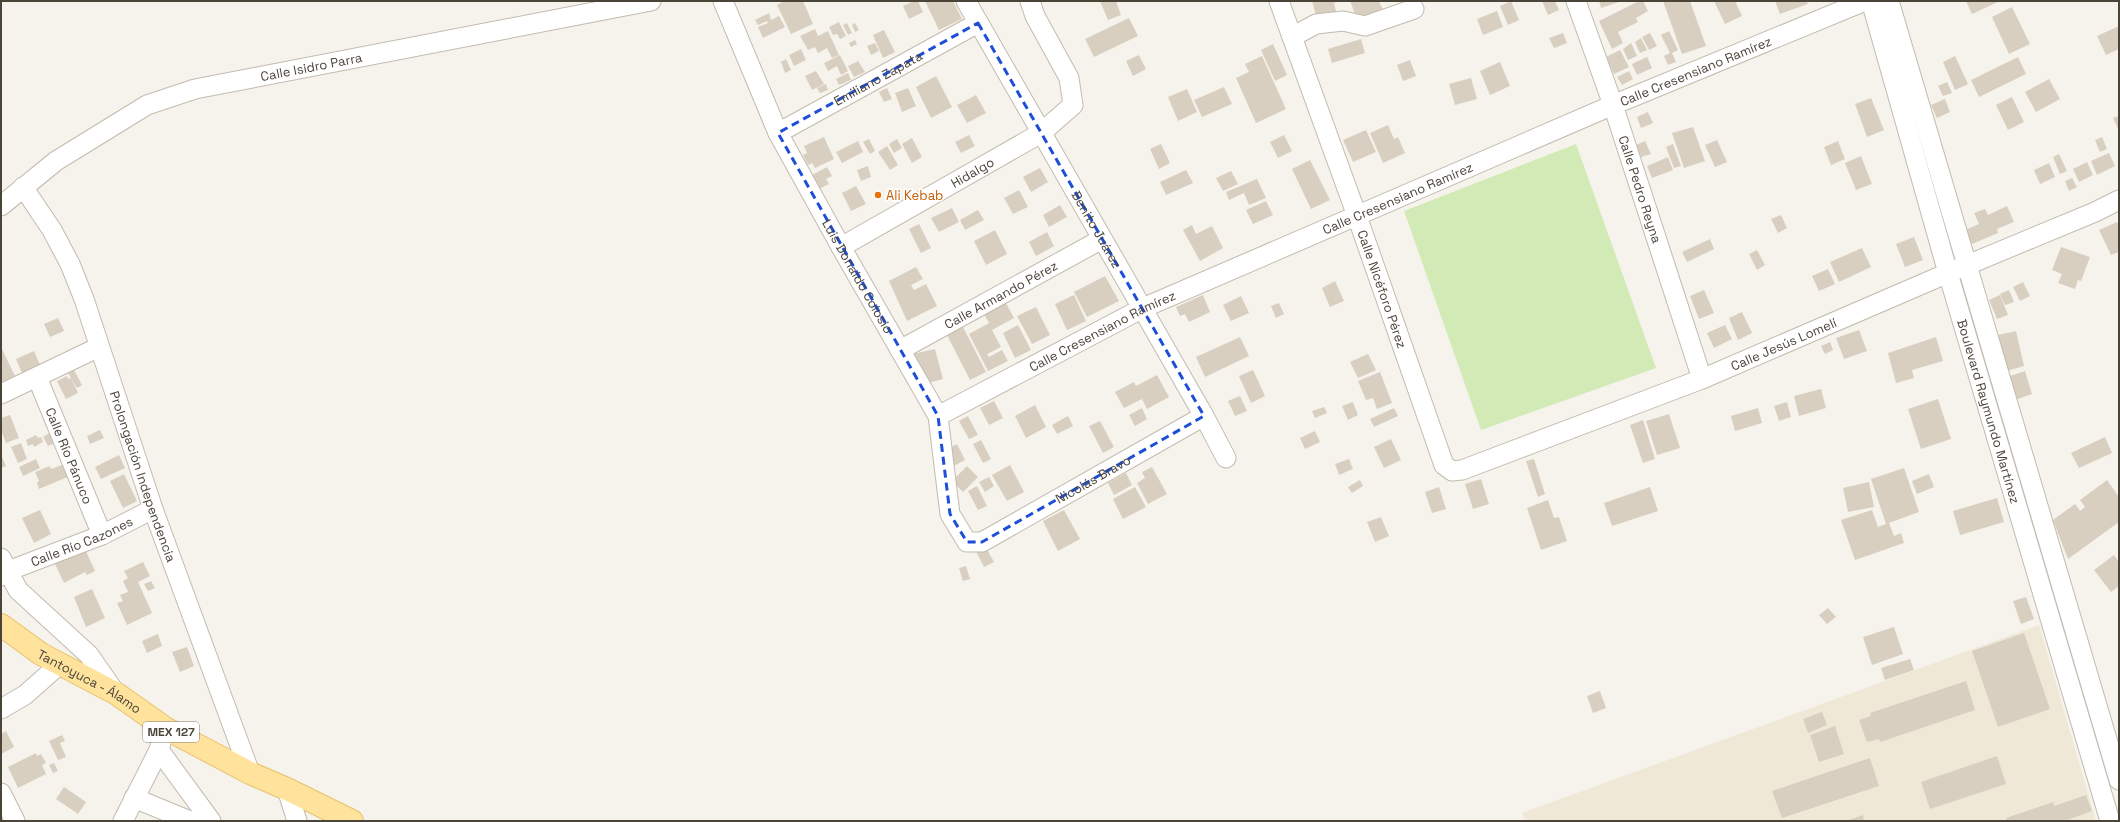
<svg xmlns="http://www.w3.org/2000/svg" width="2120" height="822" viewBox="0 0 2120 822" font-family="'Space Grotesk',sans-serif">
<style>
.education{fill:#efe8d6}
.green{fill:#d2eab5}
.building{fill:#d8cfc1}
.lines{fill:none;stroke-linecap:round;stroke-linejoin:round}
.minor-casing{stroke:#c2bbae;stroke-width:21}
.major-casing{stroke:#e6c16a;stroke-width:24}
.minor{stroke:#fff;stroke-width:19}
.major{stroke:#ffe39c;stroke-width:22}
.marked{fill:none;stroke:#1d4ed8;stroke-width:3;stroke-dasharray:8 5;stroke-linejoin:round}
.food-dot{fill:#e8710a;stroke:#fff;stroke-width:1.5}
.labels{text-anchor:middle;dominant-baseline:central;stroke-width:3.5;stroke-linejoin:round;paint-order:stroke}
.shield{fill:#fff;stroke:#817c74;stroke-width:1}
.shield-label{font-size:12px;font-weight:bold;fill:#4b4439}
.street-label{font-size:13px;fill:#4b4439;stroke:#fff}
.food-label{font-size:13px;fill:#c56008;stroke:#fff;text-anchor:start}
</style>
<rect width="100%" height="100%" fill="#f6f3ec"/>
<!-- education -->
<path class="education" d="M2039,625L2096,821H1526L1522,813Z"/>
<!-- green -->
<path class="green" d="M1576,144L1656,368L1481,430L1404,211Z"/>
<!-- building -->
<path class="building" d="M784,1H803L813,24L791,34L777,5Z
M914,1H918L923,12L909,19L903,6Z
M925,1H953L962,19L939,30Z
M1100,1H1116L1121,15L1108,20Z
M1312,1H1338L1334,3L1337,15L1317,19Z
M1350,1H1379L1383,10L1357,19Z
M1511,1L1519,20L1508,25L1500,6Z
M1542,1H1555L1559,10L1548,15Z
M1599,1H1622L1601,8Z
M1639,1H1643L1648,11L1636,18L1638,22L1618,32L1623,43L1612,49L1599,21Z
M1663,1H1690L1706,46L1682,54Z
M1714,1H1735L1742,16L1725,24Z
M1775,1H1806L1808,4L1780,14Z
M1966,1H2000L1972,14Z
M2012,7L2030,44L2009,54L1992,17Z
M1497,11L1503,27L1483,35L1477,19Z
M769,13L771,20L779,16L785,27L763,38L758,27L768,23L767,21L758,25L755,20Z
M1129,18L1138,36L1094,57L1085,39Z
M839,22L846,36L840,39L837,34L833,35L829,27Z
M847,23L852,33L848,35L843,25Z
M855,23L859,30L855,32L852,25Z
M2119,26V49L2106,55L2097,36Z
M815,29L818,36L828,31L839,55L832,58L827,48L818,53L815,47L808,50L800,36Z
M884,30L895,52L883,58L873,35Z
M1669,31L1678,50L1672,53L1676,62L1668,65L1664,56L1670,53L1661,35Z
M1563,33L1567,43L1554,48L1549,38Z
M1650,33L1657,46L1649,50L1642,37Z
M1641,38L1647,50L1640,53L1635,42Z
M1361,39L1365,53L1332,63L1328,49Z
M855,40L857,44L851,47L849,43Z
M875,43L879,51L871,55L867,46Z
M1631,43L1637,56L1628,60L1623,49Z
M1273,44L1287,75L1275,81L1261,50Z
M801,49L806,60L794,66L789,55Z
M1620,50L1629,67L1614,74L1606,57Z
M840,55L848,71L841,75L837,66L828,71L824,63Z
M1139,55L1146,69L1133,76L1126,61Z
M1262,56L1286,109L1256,123L1236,78L1249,72L1245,64Z
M1955,56L1968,84L1955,90L1943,62Z
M1647,57L1652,68L1637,75L1632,64Z
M2018,57L2026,74L1979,97L1971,80Z
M786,59L791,70L785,73L781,62Z
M1410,60L1416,76L1403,81L1397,65Z
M858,61L865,72L854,77L848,66Z
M1500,62L1510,86L1490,95L1480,71Z
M816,71L824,84L812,90L805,76Z
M1629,71L1633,79L1622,85L1617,77Z
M848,73L851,80L839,85L836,79Z
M936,76L952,107L931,118L916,87Z
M1471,78L1477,99L1455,105L1449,84Z
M2049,79L2060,99L2036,112L2025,92Z
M1947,82L1952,93L1943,96L1938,86Z
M826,84L828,90L820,93L817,88Z
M1224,87L1232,104L1202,117L1194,100Z
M887,88L892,99L884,102L879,92Z
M908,88L916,106L902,112L895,93Z
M1187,89L1197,112L1178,121L1168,97Z
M976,95L986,113L967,123L957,105Z
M2012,97L2024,122L2008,130L1996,105Z
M1871,98L1884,130L1867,137L1855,104Z
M1945,99L1950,112L1937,118L1931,105Z
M1648,112L1653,123L1641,128L1637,117Z
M2119,116V131L2113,118Z
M1388,125L1394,139L1398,137L1405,153L1383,163L1370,133Z
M1693,127L1705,161L1684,168L1672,133Z
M1366,130L1376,152L1353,162L1343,140Z
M969,135L975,146L961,153L955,142Z
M1284,135L1292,151L1278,158L1270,142Z
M824,137L834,159L815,168L812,163L808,165L803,155L807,153L804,146Z
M2102,137L2107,149L2100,152L2095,140Z
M912,138L922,157L912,163L902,144Z
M869,139L875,151L870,154L863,142Z
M897,139L902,148L894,153L889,144Z
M1717,140L1727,162L1715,167L1705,145Z
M858,141L863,152L842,163L836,152Z
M1645,141L1651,154L1641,157L1636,145Z
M1838,141L1845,159L1831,165L1824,147Z
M1161,144L1170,163L1159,169L1150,149Z
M1673,144L1681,166L1674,168L1666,147Z
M887,146L898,165L890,170L878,152Z
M2109,153L2115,166L2097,175L2091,161Z
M2059,154L2067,171L2060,174L2053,157Z
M1861,156L1872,184L1856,190L1845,163Z
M1668,157L1673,170L1652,178L1647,166Z
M1310,160L1330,200L1311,209L1292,169Z
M2087,162L2093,175L2079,182L2073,169Z
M2049,163L2055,177L2040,184L2034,170Z
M868,166L871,177L861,181L857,170Z
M827,167L832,176L826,179L829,184L819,189L812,175Z
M1040,168L1048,182L1031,192L1023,177Z
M1186,170L1193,183L1166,195L1160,182Z
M1231,171L1238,184L1223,191L1216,178Z
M2072,178L2077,187L2069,191L2065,181Z
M1257,179L1266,198L1249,205L1244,193L1229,200L1226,192Z
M856,186L866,204L851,211L842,193Z
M1019,190L1028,207L1013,214L1004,198Z
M1266,201L1273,215L1253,224L1246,210Z
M1060,205L1067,217L1049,227L1043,215Z
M2007,206L2014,222L1997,229L1998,233L1972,244L1965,230L1979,224L1974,213L1985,209L1988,215Z
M952,208L959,222L939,232L931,218Z
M978,210L984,220L965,230L960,220Z
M1781,215L1787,228L1778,233L1771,219Z
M2117,222L2119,227V252L2111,255L2099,230Z
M919,224L931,248L921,253L909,229Z
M1192,225L1196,234L1212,226L1223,248L1200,261L1183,230Z
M995,230L1007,254L986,265L974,241Z
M1047,232L1054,246L1036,256L1029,242Z
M1914,237L1923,260L1905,267L1896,244Z
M1710,239L1714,249L1687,262L1682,252Z
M2061,247L2090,257L2081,281L2078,280L2075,289L2058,283L2062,274L2052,270Z
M1862,248L1871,267L1839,282L1830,262Z
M1757,250L1765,265L1757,270L1749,254Z
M916,267L923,279L911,285L914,290L926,284L937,306L907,321L889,281Z
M1828,269L1835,284L1819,291L1812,276Z
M1105,276L1119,301L1087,317L1074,292Z
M1335,281L1344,301L1330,307L1322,288Z
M2023,282L2030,296L2020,301L2013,287Z
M1704,290L1714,313L1699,319L1690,296Z
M2009,290L2014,302L2005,305L2000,294Z
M1074,295L1086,321L1067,330L1055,304Z
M1203,295L1210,312L1189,322L1185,314L1180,316L1176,307Z
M2000,295L2008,315L1997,319L1989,300Z
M1241,296L1249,313L1231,321L1223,305Z
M1006,303L1014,318L992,330L1001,347L987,354L989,357L1002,350L1008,361L988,371L969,334L989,323L984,314Z
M1279,303L1284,314L1276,318L1271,306Z
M1036,307L1050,335L1032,344L1017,316Z
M1742,312L1752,333L1738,340L1729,318Z
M58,318L64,331L50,337L44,324Z
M1018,325L1031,350L1015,358L1003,333Z
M1725,325L1732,339L1714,348L1707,333Z
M963,327L986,372L970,380L947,335Z
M1859,330L1867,351L1844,359L1836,338Z
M2016,331L2024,366L2007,371L1998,335Z
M1240,337L1249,356L1205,377L1196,357Z
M1936,337L1943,361L1912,370L1914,378L1896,383L1888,353Z
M1830,342L1833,350L1825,354L1821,346Z
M1,347L15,376L1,382Z
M935,349L943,379L921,385L913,354Z
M34,351L40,365L22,373L16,359Z
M1368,354L1376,370L1358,378L1350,362Z
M74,370L82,385L77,388L68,373Z
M1253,370L1265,396L1251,403L1239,376Z
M2025,371L2032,394L2015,400L2007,377Z
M1380,372L1392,403L1377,409L1373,398L1366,400L1358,381Z
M1157,375L1169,397L1147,409L1142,399L1124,408L1115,392L1134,382L1136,386Z
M67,376L68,379L71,378L78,393L66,399L57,381Z
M1821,389L1826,408L1799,416L1794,396Z
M1240,396L1247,411L1235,416L1228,401Z
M1938,399L1951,439L1921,449L1908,409Z
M994,401L1003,418L989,425L980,408Z
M1353,402L1358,415L1348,420L1342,406Z
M1787,402L1791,417L1779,421L1774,406Z
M1035,405L1046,427L1026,438L1015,416Z
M1324,407L1327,413L1315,418L1312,411Z
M1142,408L1147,419L1135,426L1129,415Z
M1394,408L1398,416L1374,427L1370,419Z
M1758,408L1762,423L1735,431L1731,416Z
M1669,414L1680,448L1657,455L1646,421Z
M10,415L19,438L6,443L1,430V418Z
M968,416L978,435L969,439L959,421Z
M1068,416L1073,426L1057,434L1052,425Z
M1643,420L1655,459L1643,463L1630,425Z
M1100,421L1114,447L1103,453L1089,426Z
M100,430L104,438L90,444L87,436Z
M1315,431L1320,442L1305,449L1300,438Z
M51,432L56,442L48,446L43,437Z
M36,435L38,438L41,437L43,442L34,447L33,444L28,446L26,440Z
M2105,437L2112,453L2079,468L2071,453Z
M1391,439L1401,460L1384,468L1374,447Z
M981,440L991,459L983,463L973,444Z
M21,443L27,459L18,463L11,447Z
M957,444L965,460L952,467L943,451Z
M1,455L6,466L1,468Z
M119,455L125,468L101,479L95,467Z
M36,459L40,468L23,476L19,467Z
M1349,459L1353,469L1339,475L1335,464Z
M1534,459L1545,494L1538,497L1526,461Z
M65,464L70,476L39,489L37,482L39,481L35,472L50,466L51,469Z
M1010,465L1024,492L1007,501L992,475Z
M967,466L978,477L963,492L952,481Z
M1152,467L1167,494L1148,504L1137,483L1145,478L1142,472Z
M1904,468L1919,512L1886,524L1871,479Z
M1126,473L1132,485L1114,495L1108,483Z
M124,474L137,501L123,508L110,481Z
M1929,474L1934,487L1917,494L1912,481Z
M989,477L994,486L985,492L979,482Z
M1481,479L1489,504L1473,509L1465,484Z
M1360,480L1363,486L1352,493L1348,487Z
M2107,480L2119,497V522L2068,559L2053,520L2075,504L2080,511L2085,507L2080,500Z
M1869,482L1874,507L1848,512L1843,488Z
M977,486L987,506L978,510L968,491Z
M1135,487L1146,507L1123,519L1113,499Z
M1439,487L1446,509L1432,513L1425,492Z
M1650,487L1658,511L1612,526L1604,503Z
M1997,498L2004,522L1960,535L1953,511Z
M1548,500L1554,518L1559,517L1567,541L1541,550L1527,508Z
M40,510L51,534L34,543L22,518Z
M1064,510L1080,539L1058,551L1043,521Z
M1872,510L1878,527L1889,523L1894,536L1901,533L1904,543L1855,560L1841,520Z
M1381,517L1389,536L1375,542L1367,522Z
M985,546L994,562L984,567L976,551Z
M85,549L95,571L87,575L85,572L64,583L55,564Z
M2114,555L2119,562V586L2111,592L2094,570Z
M143,562L150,576L138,582L152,613L127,625L117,603L123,601L120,595L128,592L123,581L128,578L124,571Z
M966,566L970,579L963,581L959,568Z
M151,581L155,588L148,591L144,584Z
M92,589L105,618L86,627L74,597Z
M2026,597L2034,619L2021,624L2013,601Z
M1828,608L1836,617L1827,624L1819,615Z
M1894,627L1903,654L1872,665L1863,637Z
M2024,633L2050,709L1998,727L1972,651Z
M158,634L162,646L147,653L142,641Z
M187,647L194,666L180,672L172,652Z
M1910,659L1914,670L1885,680L1881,668Z
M1966,681L1975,710L1880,742L1879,739L1867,742L1859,720L1871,716L1870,713Z
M1600,691L1606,708L1593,713L1587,696Z
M1822,712L1827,725L1808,733L1803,719Z
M1835,726L1844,754L1819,762L1810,735Z
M6,731L14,747L1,754V734Z
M62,735L65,741L60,743L66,757L58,760L49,741Z
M36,753L37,756L41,754L46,763L42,765L46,774L18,788L8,767Z
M1997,756L2006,784L1930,809L1921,782Z
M1870,758L1879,786L1782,818L1772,791Z
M54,763L58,771L53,773L49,765Z
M64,787L86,802L78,814L56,799Z
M2086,795L2092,811L2065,821H2007L2006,818L2053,802L2054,806Z
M1863,815L1864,821H1846Z"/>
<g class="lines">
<defs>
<g id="minor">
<path id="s1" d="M723,1L778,133L841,247L938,416L950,514L967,542H982L1204,416"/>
<path id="s2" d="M966,1L1204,416L1226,458"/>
<path id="s3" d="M1279,1L1357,216L1444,465L1452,471L1462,470L1702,379L1948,273L2095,212L2119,200"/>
<path id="s4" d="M1576,1L1613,105L1702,379"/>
<path id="s5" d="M1871,1L1948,273L2110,821"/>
<path d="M1889,1L2119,780"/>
<path d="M1292,37L1316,24L1343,21L1365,26L1414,9"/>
<path id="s6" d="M778,133L978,23"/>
<path id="s7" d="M23,187L52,230L70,264L84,299L153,509L250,773"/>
<path id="s8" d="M1,206L56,161L147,105L195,89L651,1"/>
<path id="s9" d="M841,247L1041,133L1073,105L1069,78L1035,16L1030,1"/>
<path id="s10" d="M900,350L1102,239"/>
<path id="s11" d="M37,377L102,535"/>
<path d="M1,394L99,347"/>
<path id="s12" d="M938,416L1143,308L1613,105L1865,1"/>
<path d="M1,558L18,590L89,655L116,694"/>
<path id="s13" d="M1,576L8,571L102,535L153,509"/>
<path d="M1,709L25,695L60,664"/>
<path d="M159,750L211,821"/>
<path d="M287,789L297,821"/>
<path d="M1,793L15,821"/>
<path d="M134,798L190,821"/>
<path d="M123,821L159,750L165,728"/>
</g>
<g id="major">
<path id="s14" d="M1,625L41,654L117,694L165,728L250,773L287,789L352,821"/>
</g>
</defs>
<!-- minor casing -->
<use href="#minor" class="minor-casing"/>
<!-- major casing -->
<use href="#major" class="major-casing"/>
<!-- minor -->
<use href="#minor" class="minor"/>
<!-- major -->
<use href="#major" class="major"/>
</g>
<!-- marked area -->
<path class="marked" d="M978,23L1204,416L982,542H967L950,514L938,416L778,133Z"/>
<!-- markers -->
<circle class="food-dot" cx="878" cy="195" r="4"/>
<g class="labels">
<!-- shield labels -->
<rect class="shield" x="143" y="722" width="56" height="20" rx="3"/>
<g class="shield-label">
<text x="171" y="732">MEX 127</text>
</g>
<!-- street labels -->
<g class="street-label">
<text stroke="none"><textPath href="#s8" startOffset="347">Calle Isidro Parra</textPath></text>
<text stroke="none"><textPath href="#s12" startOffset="833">Calle Cresensiano Ramírez</textPath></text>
<text stroke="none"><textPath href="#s6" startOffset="114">Emiliano Zapata</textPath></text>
<text stroke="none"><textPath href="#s9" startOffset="151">Hidalgo</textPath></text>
<text stroke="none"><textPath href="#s4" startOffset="199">Calle Pedro Reyna</textPath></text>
<text stroke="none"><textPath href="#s12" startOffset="509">Calle Cresensiano Ramírez</textPath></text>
<text stroke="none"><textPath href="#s2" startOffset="263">Benito Juárez</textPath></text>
<text stroke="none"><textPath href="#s1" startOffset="307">Luis Donaldo Colosio</textPath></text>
<text stroke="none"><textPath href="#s3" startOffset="306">Calle Nicéforo Pérez</textPath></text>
<text stroke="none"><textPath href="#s10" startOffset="115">Calle Armando Pérez</textPath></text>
<text stroke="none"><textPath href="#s12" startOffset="185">Calle Cresensiano Ramírez</textPath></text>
<text stroke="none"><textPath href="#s3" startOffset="858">Calle Jesús Lomelí</textPath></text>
<text stroke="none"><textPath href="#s5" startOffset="427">Boulevard Raymundo Martínez</textPath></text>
<text stroke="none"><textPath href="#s11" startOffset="85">Calle Río Pánuco</textPath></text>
<text stroke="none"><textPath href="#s7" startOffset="315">Prolongación Independencia</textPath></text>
<text stroke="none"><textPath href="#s1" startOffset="742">Nicolás Bravo</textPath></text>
<text stroke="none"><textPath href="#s13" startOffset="88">Calle Río Cazones</textPath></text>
<text stroke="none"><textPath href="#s14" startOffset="105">Tantoyuca - Álamo</textPath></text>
</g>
<!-- food labels -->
<g class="food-label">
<text x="886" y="195">Ali Kebab</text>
</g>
</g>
<!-- border -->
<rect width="2120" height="822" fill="none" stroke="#4b4439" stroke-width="4"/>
</svg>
